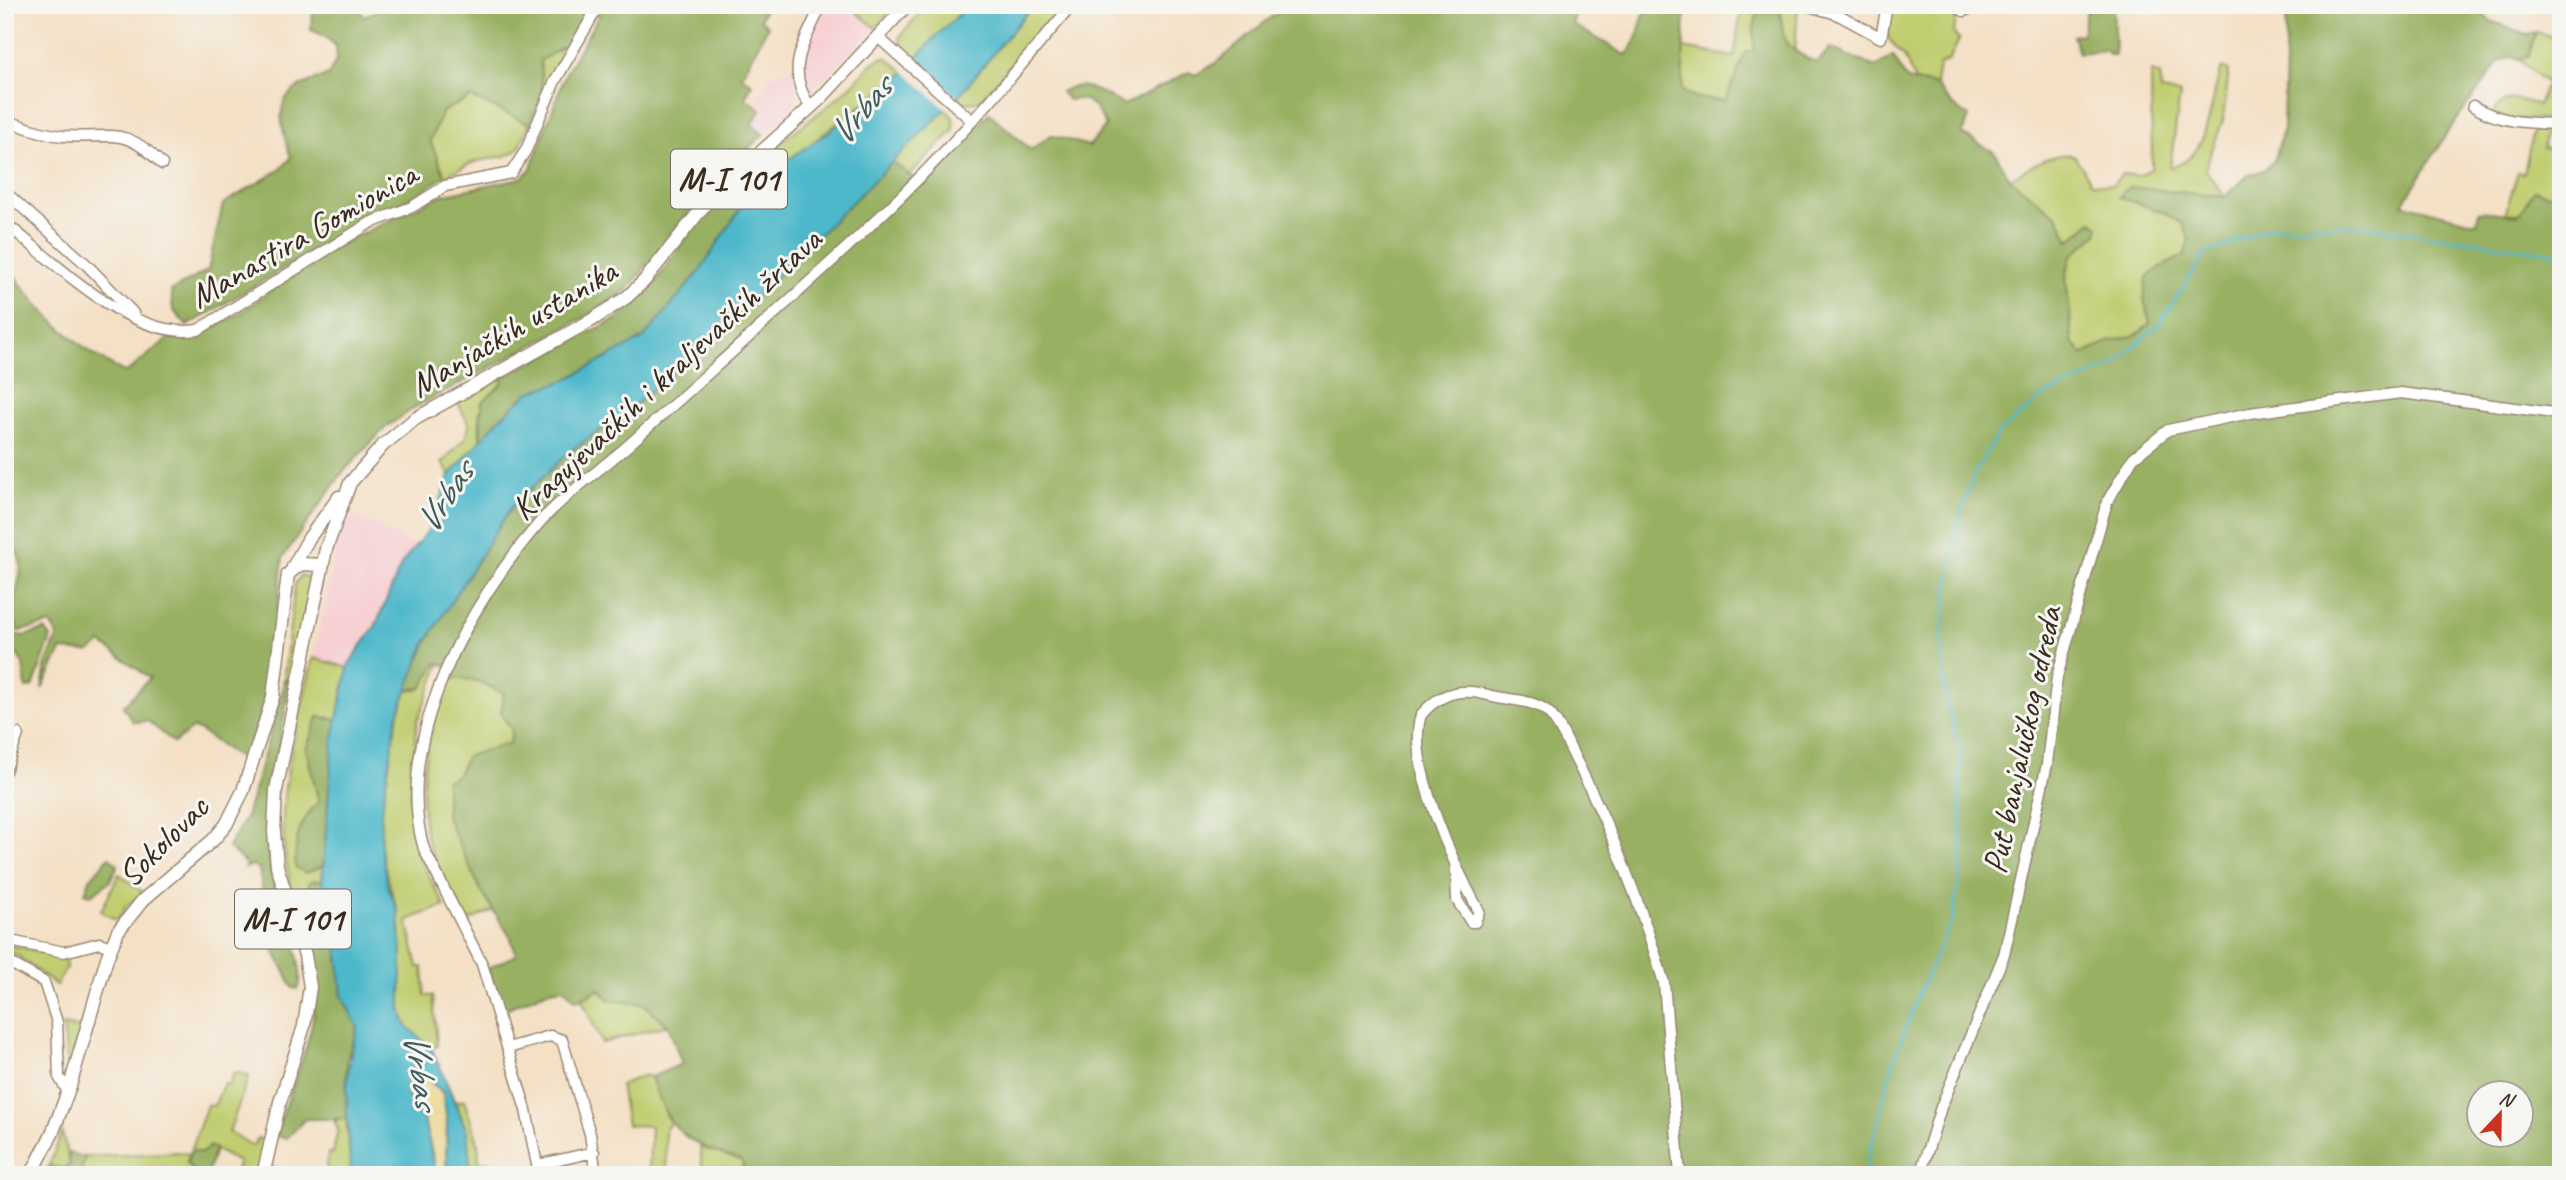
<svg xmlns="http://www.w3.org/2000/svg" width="2566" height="1180" viewBox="0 0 2566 1180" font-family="Caveat,sans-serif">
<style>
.built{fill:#f7cfd2}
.green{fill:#c0cd6f;stroke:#7e7c46;stroke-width:2}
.forest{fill:#98b062;stroke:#6a6d40;stroke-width:2;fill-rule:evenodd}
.sand{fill:#eeda9e;stroke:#94825e;stroke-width:2}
.water{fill:#4db8ca;stroke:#447174;stroke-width:2}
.pier{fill:#f4e0c5}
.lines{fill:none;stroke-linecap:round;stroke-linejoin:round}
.stream{stroke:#4db8ca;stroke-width:2.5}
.minor-casing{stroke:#988572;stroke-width:13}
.major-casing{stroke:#988572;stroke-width:15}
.minor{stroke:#fff;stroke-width:10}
.major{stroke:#fff;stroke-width:12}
.labels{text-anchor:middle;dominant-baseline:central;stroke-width:6;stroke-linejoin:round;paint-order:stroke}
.shield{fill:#f6f6f2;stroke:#73675e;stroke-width:2}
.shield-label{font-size:33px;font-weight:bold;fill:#3b2a1e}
.street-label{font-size:35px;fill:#3b2a1e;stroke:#f6f6f2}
.water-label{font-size:37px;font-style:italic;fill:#415c5a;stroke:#f6f6f2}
</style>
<rect width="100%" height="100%" fill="#f6f6f2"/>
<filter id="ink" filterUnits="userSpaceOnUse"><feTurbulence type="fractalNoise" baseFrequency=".0143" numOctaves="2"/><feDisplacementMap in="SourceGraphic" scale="14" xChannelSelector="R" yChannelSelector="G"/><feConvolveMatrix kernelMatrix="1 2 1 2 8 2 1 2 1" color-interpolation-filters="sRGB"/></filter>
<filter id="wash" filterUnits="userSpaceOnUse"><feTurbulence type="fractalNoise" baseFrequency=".00686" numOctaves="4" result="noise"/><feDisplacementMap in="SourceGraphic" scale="28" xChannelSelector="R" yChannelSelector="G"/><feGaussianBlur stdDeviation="1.57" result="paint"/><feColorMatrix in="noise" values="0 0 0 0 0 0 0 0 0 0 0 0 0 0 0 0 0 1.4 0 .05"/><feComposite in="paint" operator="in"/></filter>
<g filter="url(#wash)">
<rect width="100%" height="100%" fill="#f4e0c5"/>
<!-- built -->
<path class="built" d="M825,5H848L876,28L808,95L799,66Z
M788,69L793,70L799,97L795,106L763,134L752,125L761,109L754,104L769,77Z
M347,511L416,546L402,563L376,625L349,668L313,658L338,534Z"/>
<!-- green -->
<path class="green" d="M848,5H894L876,28Z
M926,5H969L915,59L903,49L899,38Z
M1033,5H1064L981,99C973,104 965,104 957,98Z
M1742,5H1759L1754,29V51L1725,101L1695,98L1682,91L1683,48L1734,57Z
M1780,5H1798L1795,53L1784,41Z
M1890,5H1948L1956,16L1954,34L1959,40L1949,60L1939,65L1936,85L1915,81L1905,58L1888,38Z
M2536,32L2561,39V120L2510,119L2492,114C2507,94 2515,98 2538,105L2547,83L2519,60L2529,55Z
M572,46L556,66L543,93L540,61L560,48Z
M886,57L905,72L792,158L773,170L763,162L761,157C793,131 827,110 856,81C865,72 873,59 886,57Z
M2222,68L2229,70L2223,120L2205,169L2225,197L2130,187L2120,197L2163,212L2184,225L2189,240L2184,257L2164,265L2144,299L2150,323C2134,341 2128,335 2109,342C2100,345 2091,351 2083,355L2072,341L2066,277L2071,256L2097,234L2082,229L2069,242L2058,217L2010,179C2030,167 2049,152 2074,155L2092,183L2112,185L2122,174L2138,176L2152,168L2151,72L2160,75L2161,91L2180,94L2170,167C2213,159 2208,99 2222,68Z
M472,97L530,124L518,149L509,155L474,162L445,176L430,141L443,111Z
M944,108L953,117L954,130L909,175L892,162Z
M2534,125L2546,127L2543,148L2561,150V213L2505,214L2518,172L2524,173Z
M503,377L502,384L479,413L480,444L450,475L442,463L465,438L469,425L458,403Z
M301,575L311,578L312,582L290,679H286L283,684L295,584Z
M313,658L349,668L337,720L326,717L306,749L319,802L309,811L305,873L323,866L322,880L310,882L303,924C264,823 290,758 313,658Z
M437,663L440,664L417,722L410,805L418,855L445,906L407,920L418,967H423L425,996H433L437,1046L431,1048C422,1041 413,1035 407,1026C393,1004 402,953 400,926C397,899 384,875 381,848C376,797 389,738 407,690H418Z
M447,678L475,680L504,693L501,714L512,730L510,743L468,756L446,816L493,910L467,922C454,899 440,876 431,851C412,801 428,725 447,678Z
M119,874L143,892L126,907L117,921L101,911Z
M5,944L65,957L66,969L56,985L16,955L5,951Z
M599,989L610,1000L644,1004L668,1025L602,1043L582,1000Z
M63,1025L82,1029L67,1068Z
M234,1072L249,1076L229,1132L253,1146L258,1138L265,1141L258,1175H234L239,1162L210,1147L202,1153L191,1150L207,1105L214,1106L224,1083L229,1085Z
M645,1075L651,1077L670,1124L665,1129L667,1175H649L651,1126L627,1125L620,1085Z
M464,1100L478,1142L479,1162H489L493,1175H471L467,1131L455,1102Z
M346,1119L351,1175H268L270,1167L299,1173L327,1172L328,1153H333L338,1129L334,1121Z
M62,1132L70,1164L64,1169L49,1166Z
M700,1147L742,1161L744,1175H703Z
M179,1152L189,1154L187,1163L196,1175H80L85,1157Z"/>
<!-- forest -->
<path class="forest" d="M314,5H354L364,16L386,8V5H594L572,46L560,48L540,61L543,93L530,124L471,97L443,111L430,141L445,176L415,196L368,218L187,326L173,310L171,291L208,270L223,204L281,169L291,158C275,107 274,92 329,75L337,58L336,46L323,35L311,30Z
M605,5H767L760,19L768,26L742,76L752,84L745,98L761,109L752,125L763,134L708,189L628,289L593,313L417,406L386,427L343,472L283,557L272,664L261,715L243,761L199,730L193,728L174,743L148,721L133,722L123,706L150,678L101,643L90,652L61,650L42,689L46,664L58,636L50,624L18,631C2,589 41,569 5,538V262C35,308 78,350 126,373L169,338L196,337L237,315L325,252L441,195L521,178L530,170L566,73Z
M1289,5H1579L1572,24L1626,55C1640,42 1638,21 1649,5H1683L1685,13L1682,91L1695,98L1725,101L1746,51H1754V29L1759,5H1780C1781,41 1785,48 1817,63L1830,48L1875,67L1893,56L1907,80L1936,85L1951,104L1969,117L1962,134L1994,152L2010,179L2058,217L2069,241L2092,221L2099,226L2097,234L2071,256L2066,277L2072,341L2083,355C2091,351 2100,345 2109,342C2129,335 2134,341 2150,323L2144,299L2147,277L2164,265L2184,256L2189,240L2184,225L2163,212L2119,197L2129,187L2225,197L2247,176L2265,169L2275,159L2283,129L2286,18L2299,5H2473L2490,21L2526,34L2536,32L2529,55L2519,60L2510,57L2500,61L2448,131L2403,204L2477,223L2479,211L2519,215L2534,190L2554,195L2557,214L2561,213V1175H744L742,1161C686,1143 670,1134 651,1077L682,1064L668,1025L644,1004L610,1000L599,989L576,1001L564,988L550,990L503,1010L488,968L516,955L511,938L481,891L446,816V781L458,774L467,756L510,743L512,730L501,714L504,693L475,680L447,678L451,667L437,663L422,688L407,690C439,605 497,510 570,452C590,436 614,424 634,406C723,327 809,246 892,162L924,186L989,113L1031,150L1051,135L1089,146L1106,126C1097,109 1090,95 1068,100L1061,92C1082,78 1103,94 1124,105L1189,72L1195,75C1230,59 1255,24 1289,5ZM2478,1092H2520V1134H2478Z
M2088,5H2113L2115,55H2109L2107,50L2079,53L2073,36L2082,34Z
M761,157L763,163L773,170L745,201L700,271L644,338L566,380L528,393L480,444L482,402L502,384L503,377L618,318L651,289L704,211Z
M45,630L51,637L49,643L33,687L26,688L23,664L9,641V634L25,636Z
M286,679L290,680C281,747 258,813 274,881C279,904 309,971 298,989L293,988L272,946L256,928L262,926L257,914H263L269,921L273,917L262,888L259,869L253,865L245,868V863L228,847L246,817Z
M318,717L337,720L323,866L305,873L295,867C295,841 298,821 319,802L306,749Z
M109,857L118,865L109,882L91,895L85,893L90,879Z
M322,880L323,915L337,943L342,996L358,1027L347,1060L346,1119H305L287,1138L276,1136C288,1091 314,1044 315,997C316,952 295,930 310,881Z
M210,1146L215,1149L207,1175H196L187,1163L191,1150L202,1153Z
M69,1153L85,1157L80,1175H45L49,1166L65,1169L70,1164Z"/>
<!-- sand -->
<path class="sand" d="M409,1074L425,1077L443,1093L447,1121L446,1175H437L424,1120L405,1092Z"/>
<!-- water -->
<path class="water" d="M969,5H1033L957,98L745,308L631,408L568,453L509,510L425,644L397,717L381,814V848L388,886L398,910L402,951L401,1009L406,1025L431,1048L443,1074L467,1131L471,1175H446L447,1121L443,1093L425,1077L410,1074L405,1092L424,1120L437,1175H351C348,1119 340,1082 358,1027L342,996L337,943L323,915L321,896L333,737L349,664L376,625L402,563L430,528L450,475L498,420L528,393L566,380L644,338L700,271L745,201L773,170L827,133L905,72L934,38Z"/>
<!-- pier -->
<path class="pier" d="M912,57L960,100L947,110L902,69Z"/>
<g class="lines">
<!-- stream -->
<path class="stream" d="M1864,1175L1892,1066L1918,994L1952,921L1961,867L1960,750L1945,695L1941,640L1958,521L1975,472L1998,434L2045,395L2111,367L2159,324L2205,254L2272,227L2355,225L2561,254"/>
</g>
</g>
<g filter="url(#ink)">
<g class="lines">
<defs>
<path id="minor" d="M1805,5L1837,14L1881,38L1887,5
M1955,5L1964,11L1978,5
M879,38L971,120
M2473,106C2500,123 2529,123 2561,124
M811,108C783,68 805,44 821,5
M5,120C24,127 43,134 63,136C113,139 123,125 162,164
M5,192L87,265L133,313
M5,223C55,262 131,341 198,330L370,223L412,207L445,186L511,173L526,150L555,81L599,5
M5,771L18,734
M1456,869L1457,900L1471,922H1475L1479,911C1456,869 1405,762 1421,715C1439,693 1461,687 1488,695C1506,700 1535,699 1549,713C1562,727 1569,747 1578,764C1613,833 1642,908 1664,983L1680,1175
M5,940L64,952L99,943L112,947
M5,960L44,982L57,1022L59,1077L68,1092
M508,1048L550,1036L562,1040L590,1134L596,1175
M537,1165L594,1152
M539,1175L526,1110L482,964L424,849C392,741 470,602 540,522C566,493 602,469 632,442C718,364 806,287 890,207C955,144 1014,74 1072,5
M1920,1175L1941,1107L2004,955L2047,764L2057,677L2107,502L2133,458L2168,430L2250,413L2401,393L2561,414"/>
<path id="major" d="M293,567L309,538L339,497
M31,1175L52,1134L70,1086L107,958L118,931L143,900L213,840L226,825L243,791L273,697L288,574L301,564L323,565
M263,1175L280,1102L304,1026L310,987L305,955L277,866L274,832L276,790L326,549L350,483L383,445L415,419L592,320L627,297L644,281L711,197L821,98L907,5"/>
</defs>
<!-- minor casing -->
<use href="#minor" class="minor-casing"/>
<!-- major casing -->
<use href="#major" class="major-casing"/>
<!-- minor -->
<use href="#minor" class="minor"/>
<!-- major -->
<use href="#major" class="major"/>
</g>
</g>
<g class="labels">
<!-- shield labels -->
<g class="shield">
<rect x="671" y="149.5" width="116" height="59" rx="5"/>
<rect x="235" y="889.5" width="116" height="59" rx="5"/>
</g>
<g class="shield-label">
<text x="729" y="179">M-I 101</text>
<text x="293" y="919">M-I 101</text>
</g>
<!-- street labels -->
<g class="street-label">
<text transform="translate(303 235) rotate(-30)">Manastira Gomionica</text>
<text transform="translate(513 328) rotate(-31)">Manjačkih ustanika</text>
<text transform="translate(666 374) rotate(-43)">Kragujevačkih i kraljevačkih žrtava</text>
<text transform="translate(2022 740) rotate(-78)">Put banjalučkog odreda</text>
<text transform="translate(163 841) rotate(-45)">Sokolovac</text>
</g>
<!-- water labels -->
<g class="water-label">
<text transform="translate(860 110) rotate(-50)">Vrbas</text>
<text transform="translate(444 497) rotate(-57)">Vrbas</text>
<text transform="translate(422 1070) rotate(81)">Vrbas</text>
</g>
</g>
<!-- margin -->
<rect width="2566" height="1180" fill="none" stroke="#f6f6f2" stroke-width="28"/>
<!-- north arrow -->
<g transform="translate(2500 1114) rotate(22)"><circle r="33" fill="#f6f6f2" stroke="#aba49d" stroke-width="2"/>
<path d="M0-5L12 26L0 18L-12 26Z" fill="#c8321e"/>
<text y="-10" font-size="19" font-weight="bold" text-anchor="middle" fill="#3b2a1e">N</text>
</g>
</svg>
